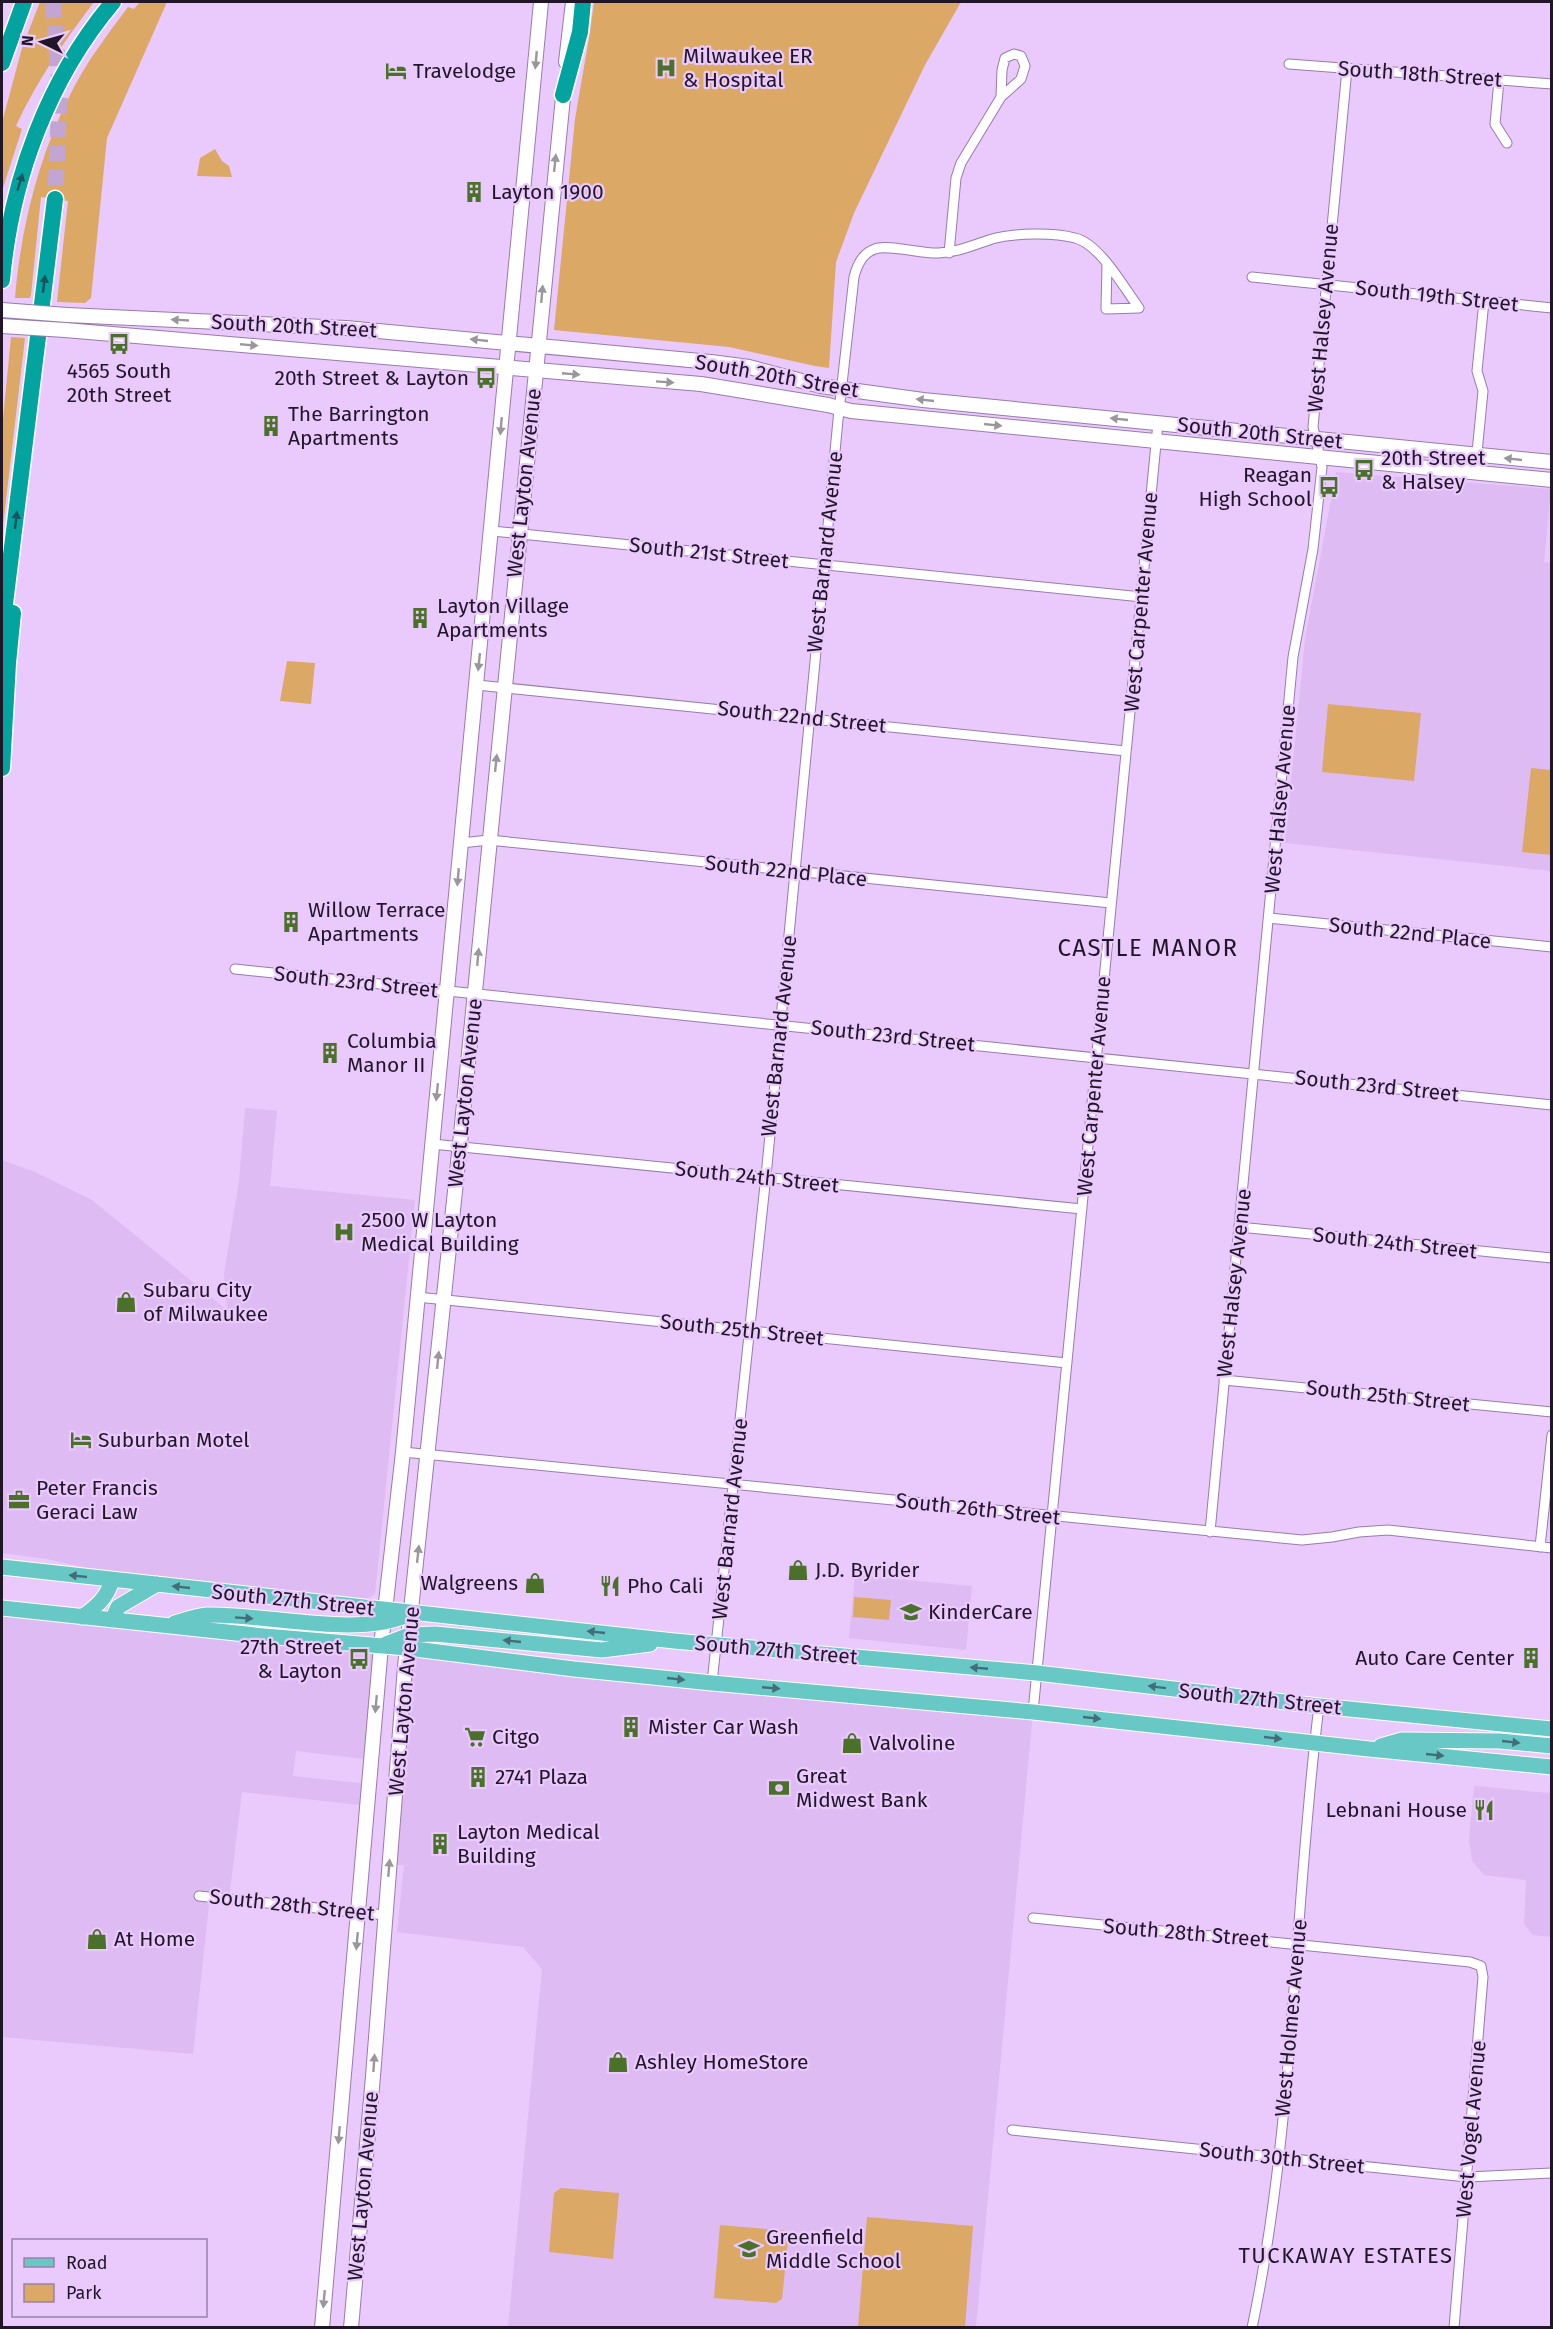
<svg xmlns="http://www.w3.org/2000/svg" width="1553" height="2329" viewBox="0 0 1553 2329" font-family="'Fira Sans',sans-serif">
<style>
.built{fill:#dfbbf4}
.green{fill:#dba866}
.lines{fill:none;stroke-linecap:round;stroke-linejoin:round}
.highway-tunnel{stroke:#c2a5d2;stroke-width:16;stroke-dasharray:16 8;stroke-linecap:butt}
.street-casing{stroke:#997bab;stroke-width:11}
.secondary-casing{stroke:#997bab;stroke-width:16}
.primary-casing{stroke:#fff;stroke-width:17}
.highway-casing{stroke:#fff;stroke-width:19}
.street{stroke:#fff;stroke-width:9}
.secondary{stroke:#fff;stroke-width:14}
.primary{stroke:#68c8c6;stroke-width:15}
.highway{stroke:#03a3a0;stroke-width:16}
.secondary-bridge-casing{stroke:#997bab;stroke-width:16;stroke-linecap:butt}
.secondary-bridge{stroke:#fff;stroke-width:14}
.oneway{fill:#9b969e}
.oneway2{fill:#14555e}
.oneway3{fill:#446e77}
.labels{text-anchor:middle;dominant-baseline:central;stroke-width:4.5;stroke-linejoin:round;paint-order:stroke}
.poi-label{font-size:21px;fill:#211528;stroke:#eac9fd;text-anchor:start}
.street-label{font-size:21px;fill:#211528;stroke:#eac9fd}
.neighbourhood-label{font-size:22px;letter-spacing:1.5px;fill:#211528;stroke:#eac9fd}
.quarter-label{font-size:24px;letter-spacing:1.5px;fill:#211528;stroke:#eac9fd}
</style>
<rect width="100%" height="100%" fill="#eac9fd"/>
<!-- built -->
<path class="built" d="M1336,472L1551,489L1544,562L1552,563L1551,871L1285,843L1305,639Z
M245,1108L277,1111L270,1186L415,1200L375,1594L367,1599L87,1568L47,1559L2,1553V1160L35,1172L92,1200L227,1310L224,1274L239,1181Z
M855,1575L972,1586L966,1650L849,1638Z
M2,1608L381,1646L371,1760L296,1751L293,1776L369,1784L368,1806L242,1792L229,1899L211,1897L209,1905L193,2054L2,2037Z
M407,1648L1033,1712L976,2327H508L542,1969L523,1947L397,1932L404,1865H389Z
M1474,1786L1549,1793L1551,1790V1937L1533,1935L1524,1924L1526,1880L1484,1875L1472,1861L1469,1840Z"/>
<!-- green -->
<path class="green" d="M40,2H94C65,40 36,82 16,126L22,129L2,191L3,119L22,48Z
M140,2H167L107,138L91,298L85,303L57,302L68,201L41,197L31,295L30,298H15C21,226 39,155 72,91C87,61 108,34 128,7L134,9Z
M594,2H961L925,65L854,213L836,262L829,368L815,366L729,347L554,330L575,119L590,32Z
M215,149L222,161L229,166L232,177L197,176L200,158Z
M11,337L25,338L2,534V429Z
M287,661L315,663L311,704L280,701Z
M1328,704L1421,713L1414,781L1322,772Z
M1531,768L1551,770V855L1522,852Z
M854,1597L891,1600L889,1620L853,1617Z
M561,2188L619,2193L613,2259L549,2252L554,2193Z
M867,2217L973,2226L965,2327H858Z
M720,2225L789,2231L782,2299L776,2303L714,2298Z"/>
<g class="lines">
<!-- highway-tunnel -->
<path class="highway-tunnel" d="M53,2L60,92L55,199"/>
<defs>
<path id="street" d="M1289,64L1552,84
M1499,80L1495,124L1507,143
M949,253L956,178L961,163L1001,97L1021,79L1025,66L1021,56L1014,54L1005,58L1002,70L1001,97
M1252,277L1552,308
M1475,473L1483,391L1477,371L1484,301
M492,531L1142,597
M477,685L1126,751
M461,843L489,840L1111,903
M1269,918L1552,947
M235,969L1552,1105
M432,1144L1082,1209
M1239,1227L1552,1258
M417,1297L1067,1363
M1224,1380L1552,1412
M403,1452L1302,1540L1332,1537L1359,1532L1388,1530L1552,1548
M1210,1532L1293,657L1313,549L1322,467L1313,427L1347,69
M1540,1547L1552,1435
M712,1683L767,1166L838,420L854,277C857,265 862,253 875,249C887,244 923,254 939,253C958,252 974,245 992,239C1014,233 1053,232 1075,238C1100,244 1124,288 1139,308L1106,309L1107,263
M1033,1712L1158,423
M199,1896L385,1915
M1033,1918L1470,1962L1481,1966L1483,1977L1454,2328
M1012,2130L1467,2177L1552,2173
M1252,2328C1295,2123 1293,1913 1319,1706"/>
<path id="secondary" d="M566,62L573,2
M67,315L346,328L711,362L749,367L821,386L923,400L1552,462
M65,330L701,384L828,405L851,411L1552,480
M322,2328L381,1646L403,1452L541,2
M351,2328L373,2076L405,1667L461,1134L564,87"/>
<path id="primary" d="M2,1567L674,1641L1037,1673L1319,1706L1552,1729
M2,1608L264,1636L407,1648L574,1669L712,1683L1033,1712L1369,1749L1552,1767
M82,1617C97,1606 107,1598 112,1580
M112,1620L118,1607L157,1584
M175,1623C185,1620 196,1616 207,1615C263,1613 359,1639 409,1614
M386,1644L409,1635L435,1634L602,1650L650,1644
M1381,1746L1402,1740L1500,1741L1552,1746"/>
<path id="highway" d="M2,63L24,2
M563,95L580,32L583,2
M2,280C11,180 48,79 113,2
M2,628L55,199
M2,768L8,663L13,613"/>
</defs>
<!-- street casing -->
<use href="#street" class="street-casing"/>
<!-- secondary casing -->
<use href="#secondary" class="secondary-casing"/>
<!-- primary casing -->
<use href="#primary" class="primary-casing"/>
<!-- highway casing -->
<use href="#highway" class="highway-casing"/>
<!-- street -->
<use href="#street" class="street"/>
<!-- secondary -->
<use href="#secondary" class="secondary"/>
<!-- primary -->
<use href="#primary" class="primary"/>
<!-- highway -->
<use href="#highway" class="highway"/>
<defs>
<path id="secondary-bridge" d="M2,310L67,315
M2,326L65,330"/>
</defs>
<!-- secondary-bridge casing -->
<use href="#secondary-bridge" class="secondary-bridge-casing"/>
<!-- secondary-bridge -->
<use href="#secondary-bridge" class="secondary-bridge"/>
</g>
<!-- one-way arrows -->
<defs><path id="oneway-solid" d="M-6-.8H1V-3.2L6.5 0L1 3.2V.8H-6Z" transform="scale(1.5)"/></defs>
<g class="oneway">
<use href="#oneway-solid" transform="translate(536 60) rotate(95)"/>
<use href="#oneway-solid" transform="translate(555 163) rotate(-84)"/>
<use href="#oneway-solid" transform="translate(542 294) rotate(-85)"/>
<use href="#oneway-solid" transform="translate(180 320) rotate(-177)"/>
<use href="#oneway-solid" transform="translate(479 340) rotate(-174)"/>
<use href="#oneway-solid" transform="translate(249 345) rotate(5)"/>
<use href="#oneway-solid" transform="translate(571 374) rotate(5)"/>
<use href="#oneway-solid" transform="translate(665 382) rotate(4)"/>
<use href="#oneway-solid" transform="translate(925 400) rotate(-174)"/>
<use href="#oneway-solid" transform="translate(1119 419) rotate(-174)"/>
<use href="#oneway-solid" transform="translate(993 425) rotate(6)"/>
<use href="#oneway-solid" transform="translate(501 426) rotate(95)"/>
<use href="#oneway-solid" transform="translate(1513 459) rotate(-174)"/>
<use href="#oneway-solid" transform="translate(479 662) rotate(96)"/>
<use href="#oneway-solid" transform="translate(496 763) rotate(-84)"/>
<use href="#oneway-solid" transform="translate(458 877) rotate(95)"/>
<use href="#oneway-solid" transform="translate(478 957) rotate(-85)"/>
<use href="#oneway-solid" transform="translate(437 1092) rotate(96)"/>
<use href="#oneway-solid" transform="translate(438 1360) rotate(-84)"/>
<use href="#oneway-solid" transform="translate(418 1554) rotate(-84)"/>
<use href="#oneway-solid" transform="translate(376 1704) rotate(95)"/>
<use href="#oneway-solid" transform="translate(389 1868) rotate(-85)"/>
<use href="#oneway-solid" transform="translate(357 1941) rotate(95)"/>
<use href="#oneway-solid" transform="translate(374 2063) rotate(-86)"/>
<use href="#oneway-solid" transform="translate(339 2135) rotate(95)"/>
<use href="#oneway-solid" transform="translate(324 2299) rotate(95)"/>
</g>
<g class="oneway2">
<use href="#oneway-solid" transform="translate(20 182) rotate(-73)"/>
<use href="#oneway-solid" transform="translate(44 284) rotate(-83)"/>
<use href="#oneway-solid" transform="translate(16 520) rotate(-83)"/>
</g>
<g class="oneway3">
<use href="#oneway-solid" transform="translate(78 1576) rotate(-174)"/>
<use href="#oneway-solid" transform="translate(181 1587) rotate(-174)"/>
<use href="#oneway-solid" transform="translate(244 1618) rotate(4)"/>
<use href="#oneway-solid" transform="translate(596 1632) rotate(-174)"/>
<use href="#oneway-solid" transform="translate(512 1641) rotate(-174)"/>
<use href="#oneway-solid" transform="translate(979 1668) rotate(-175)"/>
<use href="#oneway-solid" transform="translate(676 1679) rotate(6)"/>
<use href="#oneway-solid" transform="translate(1157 1687) rotate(-173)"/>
<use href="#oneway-solid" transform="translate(771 1688) rotate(5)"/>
<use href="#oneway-solid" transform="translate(1092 1718) rotate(6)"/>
<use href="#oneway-solid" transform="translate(1273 1738) rotate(6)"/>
<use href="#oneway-solid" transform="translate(1511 1742) rotate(6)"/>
<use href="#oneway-solid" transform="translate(1435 1755) rotate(6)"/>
</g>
<!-- icons -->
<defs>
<symbol id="hospital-bare" viewBox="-9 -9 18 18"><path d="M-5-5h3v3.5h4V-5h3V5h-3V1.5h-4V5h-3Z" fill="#4a702a" stroke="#eac9fd" stroke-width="2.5" paint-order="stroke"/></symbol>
<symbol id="hotel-bare" viewBox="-9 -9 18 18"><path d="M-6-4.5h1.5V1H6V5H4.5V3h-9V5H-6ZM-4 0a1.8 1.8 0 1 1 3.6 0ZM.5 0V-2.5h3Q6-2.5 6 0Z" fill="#4a702a" stroke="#eac9fd" stroke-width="2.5" paint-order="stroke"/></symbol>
<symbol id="building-bare" viewBox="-9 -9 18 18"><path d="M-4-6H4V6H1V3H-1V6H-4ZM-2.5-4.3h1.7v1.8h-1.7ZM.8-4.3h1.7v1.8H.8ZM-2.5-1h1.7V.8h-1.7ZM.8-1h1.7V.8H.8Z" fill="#4a702a" stroke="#eac9fd" stroke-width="2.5" paint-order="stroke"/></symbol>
<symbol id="bus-bare" viewBox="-9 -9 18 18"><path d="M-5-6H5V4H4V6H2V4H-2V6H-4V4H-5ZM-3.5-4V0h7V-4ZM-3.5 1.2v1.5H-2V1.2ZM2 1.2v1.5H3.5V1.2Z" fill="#4a702a" stroke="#eac9fd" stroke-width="2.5" paint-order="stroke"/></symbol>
<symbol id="shop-bare" viewBox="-9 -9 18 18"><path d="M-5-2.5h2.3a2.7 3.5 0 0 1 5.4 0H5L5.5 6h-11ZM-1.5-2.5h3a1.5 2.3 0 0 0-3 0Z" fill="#4a702a" stroke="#eac9fd" stroke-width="2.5" paint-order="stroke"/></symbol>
<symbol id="office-bare" viewBox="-9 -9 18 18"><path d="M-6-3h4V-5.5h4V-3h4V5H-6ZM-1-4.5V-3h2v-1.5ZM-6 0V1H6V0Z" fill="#4a702a" stroke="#eac9fd" stroke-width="2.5" paint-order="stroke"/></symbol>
<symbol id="restaurant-bare" viewBox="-9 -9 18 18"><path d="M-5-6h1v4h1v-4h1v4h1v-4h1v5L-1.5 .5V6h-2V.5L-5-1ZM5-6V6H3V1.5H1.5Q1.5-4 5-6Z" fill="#4a702a" stroke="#eac9fd" stroke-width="2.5" paint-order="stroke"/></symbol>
<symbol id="school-bare" viewBox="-9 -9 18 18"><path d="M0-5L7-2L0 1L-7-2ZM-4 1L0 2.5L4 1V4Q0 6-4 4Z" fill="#4a702a" stroke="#eac9fd" stroke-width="2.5" paint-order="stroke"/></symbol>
<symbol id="supermarket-bare" viewBox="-9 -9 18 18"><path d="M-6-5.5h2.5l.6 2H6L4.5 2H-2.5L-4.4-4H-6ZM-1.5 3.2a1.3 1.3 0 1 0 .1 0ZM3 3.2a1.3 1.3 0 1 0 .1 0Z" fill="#4a702a" stroke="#eac9fd" stroke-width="2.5" paint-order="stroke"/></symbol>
<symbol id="bank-bare" viewBox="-9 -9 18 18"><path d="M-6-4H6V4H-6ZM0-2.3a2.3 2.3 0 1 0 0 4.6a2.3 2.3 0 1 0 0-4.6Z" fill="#4a702a" stroke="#eac9fd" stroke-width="2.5" paint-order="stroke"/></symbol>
</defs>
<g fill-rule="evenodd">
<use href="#hospital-bare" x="651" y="53" width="30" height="30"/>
<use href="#hotel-bare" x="381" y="56" width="30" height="30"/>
<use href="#building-bare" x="459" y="177" width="30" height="30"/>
<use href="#bus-bare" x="104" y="329" width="30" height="30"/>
<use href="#bus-bare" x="471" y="363" width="30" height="30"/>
<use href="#building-bare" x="256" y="411" width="30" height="30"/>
<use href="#bus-bare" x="1349" y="455" width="30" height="30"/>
<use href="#bus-bare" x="1314" y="472" width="30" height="30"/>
<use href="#building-bare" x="405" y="603" width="30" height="30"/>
<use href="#building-bare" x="276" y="907" width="30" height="30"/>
<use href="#building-bare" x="315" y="1038" width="30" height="30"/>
<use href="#hospital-bare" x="329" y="1217" width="30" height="30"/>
<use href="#shop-bare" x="111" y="1287" width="30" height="30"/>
<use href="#hotel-bare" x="66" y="1425" width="30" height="30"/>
<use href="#office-bare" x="4" y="1485" width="30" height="30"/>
<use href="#shop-bare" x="783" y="1555" width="30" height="30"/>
<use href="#shop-bare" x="520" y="1568" width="30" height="30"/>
<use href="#restaurant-bare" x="595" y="1571" width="30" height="30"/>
<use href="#school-bare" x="896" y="1597" width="30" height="30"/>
<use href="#building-bare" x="1516" y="1643" width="30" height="30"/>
<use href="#bus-bare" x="344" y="1644" width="30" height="30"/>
<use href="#building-bare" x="616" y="1712" width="30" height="30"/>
<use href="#supermarket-bare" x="460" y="1722" width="30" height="30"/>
<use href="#shop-bare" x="837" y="1728" width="30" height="30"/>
<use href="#building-bare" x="463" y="1762" width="30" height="30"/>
<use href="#bank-bare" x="764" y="1773" width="30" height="30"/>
<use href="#restaurant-bare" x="1469" y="1795" width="30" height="30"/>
<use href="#building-bare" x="425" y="1829" width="30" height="30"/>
<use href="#shop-bare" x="82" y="1924" width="30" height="30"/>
<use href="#shop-bare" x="603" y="2047" width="30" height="30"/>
<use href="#school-bare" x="734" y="2234" width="30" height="30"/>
</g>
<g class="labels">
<!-- poi labels -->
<g class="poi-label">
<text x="683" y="56">Milwaukee ER<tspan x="683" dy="24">&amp; Hospital</tspan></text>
<text x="413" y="71">Travelodge</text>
<text x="491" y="192">Layton 1900</text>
<text x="119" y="371" text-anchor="middle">4565 South<tspan x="119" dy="24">20th Street</tspan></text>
<text x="469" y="378" text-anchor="end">20th Street &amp; Layton</text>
<text x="288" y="414">The Barrington<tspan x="288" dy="24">Apartments</tspan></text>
<text x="1381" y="458">20th Street<tspan x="1381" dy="24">&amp; Halsey</tspan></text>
<text x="1312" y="475" text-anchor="end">Reagan<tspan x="1312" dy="24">High School</tspan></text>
<text x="437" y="606">Layton Village<tspan x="437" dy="24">Apartments</tspan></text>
<text x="308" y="910">Willow Terrace<tspan x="308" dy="24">Apartments</tspan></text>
<text x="347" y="1041">Columbia<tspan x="347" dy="24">Manor II</tspan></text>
<text x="361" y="1220">2500 W Layton<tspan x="361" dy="24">Medical Building</tspan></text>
<text x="143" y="1290">Subaru City<tspan x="143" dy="24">of Milwaukee</tspan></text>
<text x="98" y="1440">Suburban Motel</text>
<text x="36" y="1488">Peter Francis<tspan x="36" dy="24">Geraci Law</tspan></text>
<text x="815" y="1570">J.D. Byrider</text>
<text x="518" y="1583" text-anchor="end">Walgreens</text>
<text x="627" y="1586">Pho Cali</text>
<text x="928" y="1612">KinderCare</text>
<text x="342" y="1647" text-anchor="end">27th Street<tspan x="342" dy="24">&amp; Layton</tspan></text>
<text x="1514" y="1658" text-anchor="end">Auto Care Center</text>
<text x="648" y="1727">Mister Car Wash</text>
<text x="492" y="1737">Citgo</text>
<text x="869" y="1743">Valvoline</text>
<text x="796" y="1776">Great<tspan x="796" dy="24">Midwest Bank</tspan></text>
<text x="495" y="1777">2741 Plaza</text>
<text x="1467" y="1810" text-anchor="end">Lebnani House</text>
<text x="457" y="1832">Layton Medical<tspan x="457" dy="24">Building</tspan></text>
<text x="114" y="1939">At Home</text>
<text x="635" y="2062">Ashley HomeStore</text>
<text x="766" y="2237">Greenfield<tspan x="766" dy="24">Middle School</tspan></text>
</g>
<!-- street labels -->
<g class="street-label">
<text transform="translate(1420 74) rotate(4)">South 18th Street</text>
<text transform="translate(1437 296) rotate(6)">South 19th Street</text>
<text transform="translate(1323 318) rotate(-85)">West Halsey Avenue</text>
<text transform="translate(294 326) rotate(3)">South 20th Street</text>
<text transform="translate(777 376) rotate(10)">South 20th Street</text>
<text transform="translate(1260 433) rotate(6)">South 20th Street</text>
<text transform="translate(524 483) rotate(-84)">West Layton Avenue</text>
<text transform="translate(825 552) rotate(-84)">West Barnard Avenue</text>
<text transform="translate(709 553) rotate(6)">South 21st Street</text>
<text transform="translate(1141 602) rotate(-85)">West Carpenter Avenue</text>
<text transform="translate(802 717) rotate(6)">South 22nd Street</text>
<text transform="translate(1280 799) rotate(-85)">West Halsey Avenue</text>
<text transform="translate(786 871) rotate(6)">South 22nd Place</text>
<text transform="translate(1410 933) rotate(6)">South 22nd Place</text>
<text transform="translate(356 982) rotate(6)">South 23rd Street</text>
<text transform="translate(779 1036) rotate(-84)">West Barnard Avenue</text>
<text transform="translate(893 1036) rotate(6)">South 23rd Street</text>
<text transform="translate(1094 1086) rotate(-85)">West Carpenter Avenue</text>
<text transform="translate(1377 1086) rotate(6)">South 23rd Street</text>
<text transform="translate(465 1093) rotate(-84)">West Layton Avenue</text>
<text transform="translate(757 1177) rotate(6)">South 24th Street</text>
<text transform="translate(1395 1243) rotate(6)">South 24th Street</text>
<text transform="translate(1234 1283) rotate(-84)">West Halsey Avenue</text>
<text transform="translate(742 1330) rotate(6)">South 25th Street</text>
<text transform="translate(1388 1396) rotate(6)">South 25th Street</text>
<text transform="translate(978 1509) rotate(6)">South 26th Street</text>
<text transform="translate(730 1519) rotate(-84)">West Barnard Avenue</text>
<text transform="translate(293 1600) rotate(6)">South 27th Street</text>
<text transform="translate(776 1650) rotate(5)">South 27th Street</text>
<text transform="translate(1260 1699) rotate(6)">South 27th Street</text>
<text transform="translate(404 1701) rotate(-85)">West Layton Avenue</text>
<text transform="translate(292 1905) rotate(6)">South 28th Street</text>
<text transform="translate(1186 1933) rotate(5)">South 28th Street</text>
<text transform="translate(1291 2018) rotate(-85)">West Holmes Avenue</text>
<text transform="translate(1471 2129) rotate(-85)">West Vogel Avenue</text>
<text transform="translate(1282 2158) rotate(6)">South 30th Street</text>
<text transform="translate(363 2186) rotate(-85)">West Layton Avenue</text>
</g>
<!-- neighbourhood labels -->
<g class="neighbourhood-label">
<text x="1346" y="2255">TUCKAWAY ESTATES</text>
</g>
<!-- quarter labels -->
<g class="quarter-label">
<text x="1148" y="948">CASTLE MANOR</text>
</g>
</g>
<!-- border -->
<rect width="1553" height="2329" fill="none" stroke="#211528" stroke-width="6"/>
<!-- legend -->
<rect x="12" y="2239" width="195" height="78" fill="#eac9fd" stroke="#9a81a8" stroke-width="1.5"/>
<rect x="24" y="2258" width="30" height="9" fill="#68c8c6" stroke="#9a81a8" stroke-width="1.5"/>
<text x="66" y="2269" font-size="18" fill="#211528">Road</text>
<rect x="24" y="2284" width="30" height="18" fill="#dba866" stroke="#9a81a8" stroke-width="1.5"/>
<text x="66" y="2299" font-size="18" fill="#211528">Park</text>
<!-- north arrow -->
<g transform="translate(42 42) rotate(275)" stroke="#eac9fd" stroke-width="4.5" paint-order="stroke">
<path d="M0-4.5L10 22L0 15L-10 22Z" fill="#211528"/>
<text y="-9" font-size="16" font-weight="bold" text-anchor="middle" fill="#211528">N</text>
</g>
</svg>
